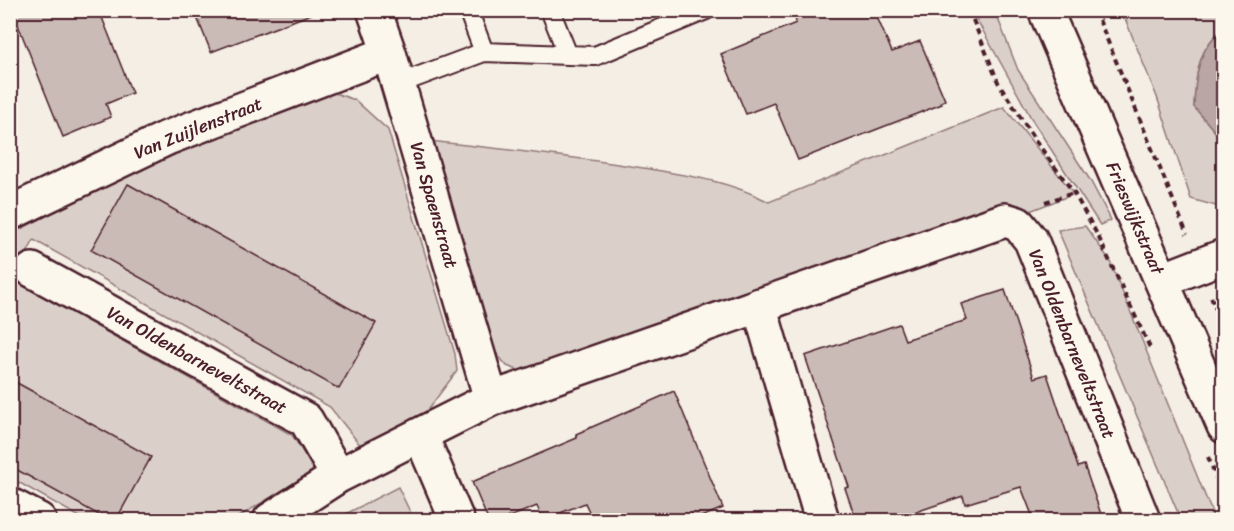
<svg xmlns="http://www.w3.org/2000/svg" width="1234" height="531" viewBox="0 0 1234 531" font-family="Sriracha,sans-serif">
<style>
.green{fill:#dbd0c9;stroke:#92787a;stroke-width:1.5}
.water{fill:#baa7a5;stroke:#8d7174;stroke-width:1.5}
.building{fill:#cabbb6;stroke:#4a1f2b;stroke-width:1.5}
.lines{fill:none;stroke-linecap:round;stroke-linejoin:round}
.service-casing{stroke:#4a1f2b;stroke-width:22}
.minor-casing{stroke:#4a1f2b;stroke-width:38}
.tertiary-casing{stroke:#4a1f2b;stroke-width:38}
.path{stroke:#4a1f2b;stroke-width:4;stroke-dasharray:6 4.5;stroke-linecap:butt}
.service{stroke:#fbf7ec;stroke-width:18}
.minor{stroke:#fbf7ec;stroke-width:33}
.tertiary{stroke:#fbf7ec;stroke-width:33}
.labels{text-anchor:middle;dominant-baseline:central;stroke-width:5;stroke-linejoin:round;paint-order:stroke}
.street-label{font-size:18px;fill:#4a1f2b;stroke:#fbf7ec}
</style>
<rect width="100%" height="100%" fill="#f4eee4"/>
<filter id="ink" filterUnits="userSpaceOnUse"><feTurbulence type="fractalNoise" baseFrequency=".0167" numOctaves="2"/><feDisplacementMap in="SourceGraphic" scale="12" xChannelSelector="R" yChannelSelector="G"/><feConvolveMatrix kernelMatrix="1 2 1 2 8 2 1 2 1" color-interpolation-filters="sRGB"/></filter>
<g filter="url(#ink)">
<!-- green -->
<path class="green" d="M972,11H995L1018,70L1090,180L1111,220L1100,225L1034,123Z
M1122,11H1223V30C1198,46 1195,79 1194,107L1223,141V208L1191,199L1157,97Z
M329,91L355,100L388,130L455,354L457,371L420,420L361,446L330,407L34,240L13,280L292,435L315,471L233,520H85L11,478V234L137,170Z
M1004,107L1074,194L1022,214L531,375L507,366L487,342L430,141C501,149 572,156 643,168C686,175 730,181 769,202Z
M1085,226L1109,259L1215,520H1181L1058,230Z
M398,487L414,520H334Z"/>
<!-- water -->
<path class="water" d="M1223,30V141L1194,107C1195,79 1198,46 1223,30Z"/>
<!-- building -->
<path class="building" d="M12,10H99L132,93L106,104L111,117L63,137Z
M194,10H313L314,13L211,52Z
M794,10H874L892,52L920,41L945,100L941,102L942,104L798,160L774,103L746,114L721,54L796,23Z
M128,184L376,323L339,389L91,250Z
M1005,290L1034,378L1047,374L1078,467L1084,465L1103,520H1034L1021,487L965,504L963,496L892,520H856L845,488L849,487L805,356L899,324L905,340L967,320L961,304Z
M10,379L151,457L116,520H108L10,466Z
M674,391L723,508L694,520H593L585,503L543,520L537,506L502,520H488L472,482L577,438L576,434Z"/>
<g class="lines">
<defs>
<path id="service" d="M468,10L484,52L595,56L706,10
M550,10L568,55
M398,84L484,52"/>
<path id="minor" d="M374,10L389,53L491,399
M10,213L167,138L389,53
M32,270L306,420L338,476
M1162,280L1224,256
M759,305L822,520
M421,436L457,520
M10,505L39,520
M270,520L338,476L491,399L1005,220L1018,224L1031,240L1143,520"/>
<path id="tertiary" d="M1045,10L1224,426"/>
</defs>
<!-- service casing -->
<use href="#service" class="service-casing"/>
<!-- minor casing -->
<use href="#minor" class="minor-casing"/>
<!-- tertiary casing -->
<use href="#tertiary" class="tertiary-casing"/>
<!-- path -->
<path class="path" d="M969,10L998,82L1035,140L1074,193L1098,236L1151,350
M1095,10L1187,234
M1045,202L1074,193
M1211,297L1224,330
M1208,457L1224,496"/>
<!-- service -->
<use href="#service" class="service"/>
<!-- minor -->
<use href="#minor" class="minor"/>
<!-- tertiary -->
<use href="#tertiary" class="tertiary"/>
</g>
</g>
<g class="labels">
<!-- street labels -->
<g class="street-label">
<text transform="translate(198 128) rotate(-22)">Van Zuijlenstraat</text>
<text transform="translate(434 205) rotate(74)">Van Spaenstraat</text>
<text transform="translate(1135 218) rotate(67)">Frieswijkstraat</text>
<text transform="translate(1072 344) rotate(68)">Van Oldenbarneveltstraat</text>
<text transform="translate(197 360) rotate(29)">Van Oldenbarneveltstraat</text>
</g>
</g>
<!-- margin -->
<rect width="1234" height="531" fill="none" stroke="#fbf7ec" stroke-width="36"/>
<rect x="18" y="18" width="1198" height="495" fill="none" stroke="#4a1f2b" stroke-width="2" filter="url(#ink)"/>
</svg>
